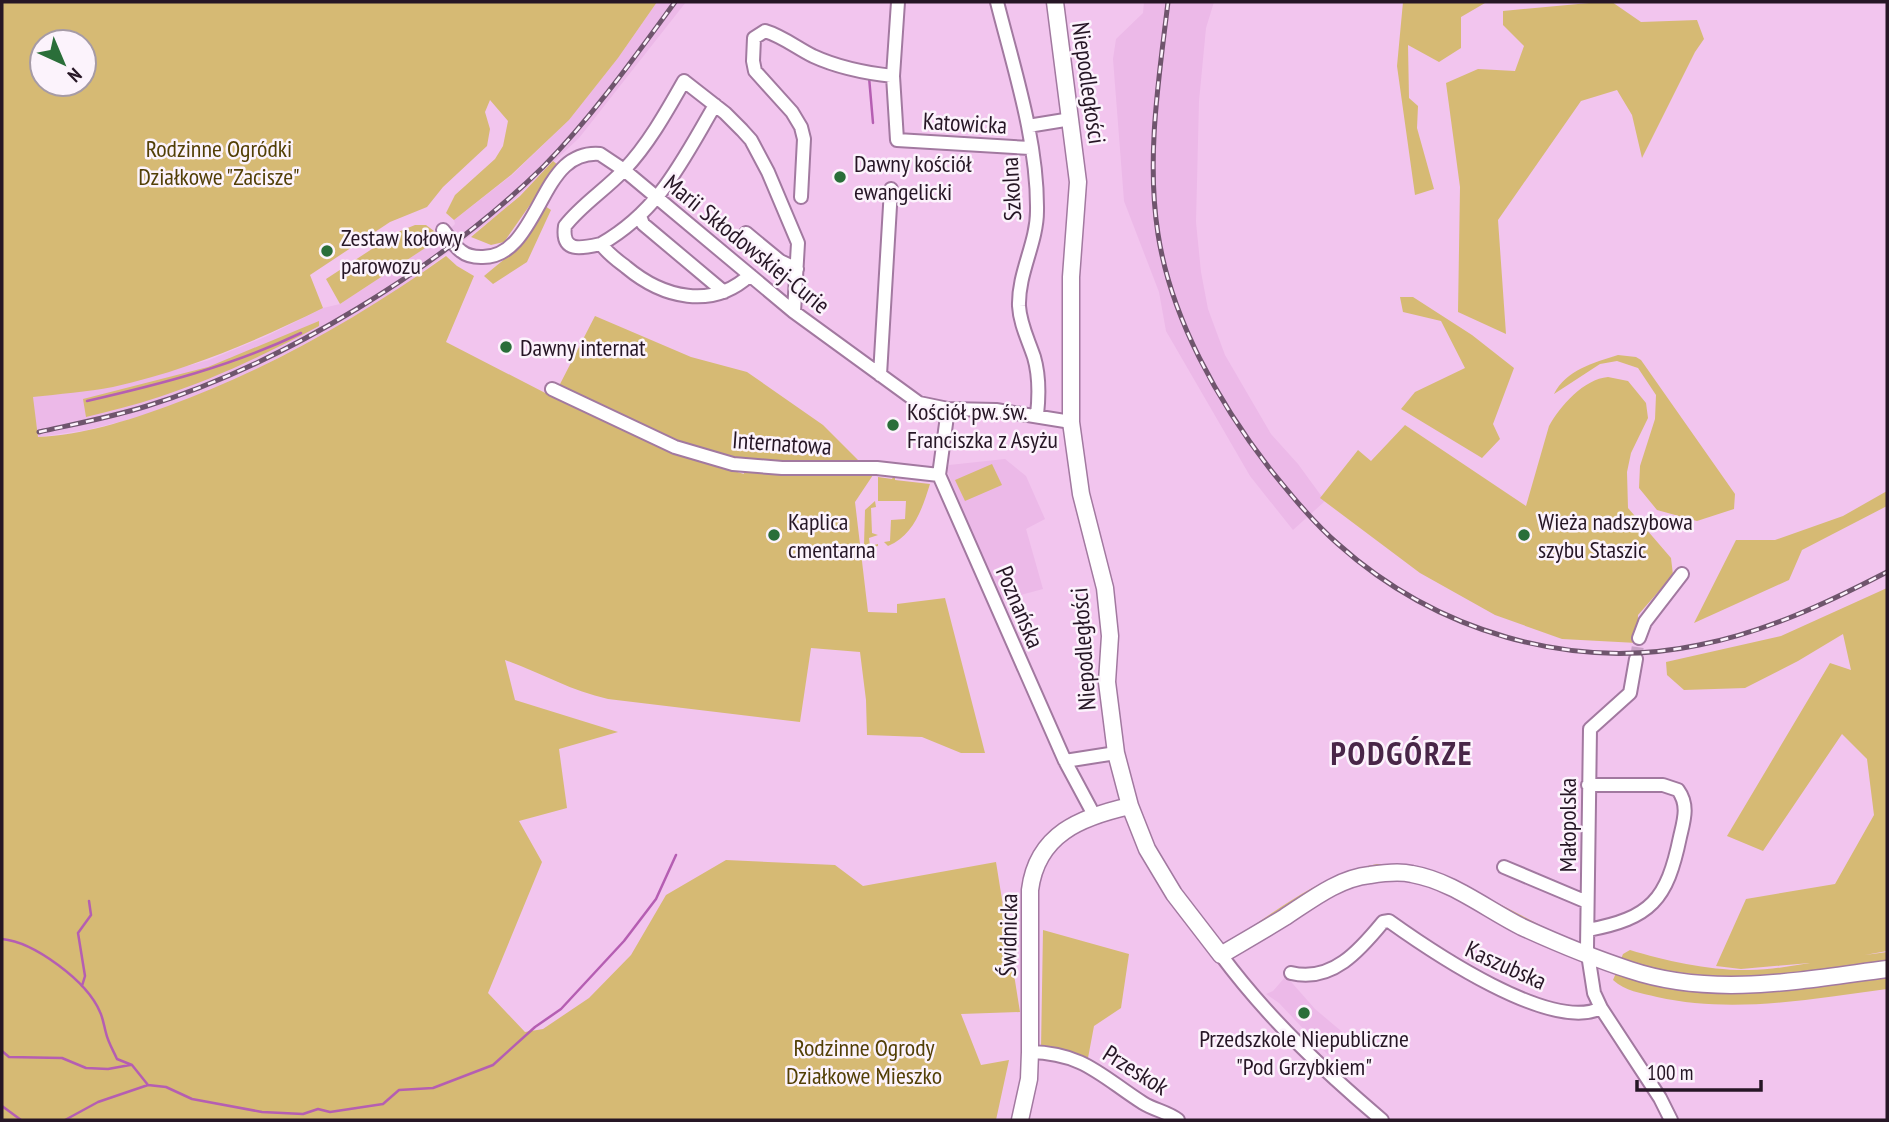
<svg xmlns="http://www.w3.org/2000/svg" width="1889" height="1122" viewBox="0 0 1889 1122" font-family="'PT Sans Narrow',sans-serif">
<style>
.built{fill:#ecb9e8}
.green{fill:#d6ba74;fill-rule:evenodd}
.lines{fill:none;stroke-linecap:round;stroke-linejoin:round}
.stream{stroke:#b55eb2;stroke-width:2.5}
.minor-tunnel{stroke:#c9a2c6;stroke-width:12;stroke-dasharray:12 6;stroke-linecap:butt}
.minor-casing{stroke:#a279a0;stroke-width:16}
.major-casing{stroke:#a279a0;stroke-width:19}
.minor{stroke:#fff;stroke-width:12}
.major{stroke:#fff;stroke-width:16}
.rail-casing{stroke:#6f556d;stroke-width:5}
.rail{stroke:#fcf3fc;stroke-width:2.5;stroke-dasharray:8;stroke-linecap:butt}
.poi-dot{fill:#2a6e39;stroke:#fcf3fc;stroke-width:2.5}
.labels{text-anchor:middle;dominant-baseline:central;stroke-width:5;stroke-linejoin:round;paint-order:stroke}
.street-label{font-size:24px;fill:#261625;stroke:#fcf3fc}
.park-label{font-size:24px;fill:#523f05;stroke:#fcf3fc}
.poi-label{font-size:24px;fill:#261625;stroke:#fcf3fc;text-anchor:start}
.district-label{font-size:32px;font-weight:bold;letter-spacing:2px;fill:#492648;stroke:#fcf3fc}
</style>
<rect width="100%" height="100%" fill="#f2c5ee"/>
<!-- built -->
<path class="built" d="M657,2H686L579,138L499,214L401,288L330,331L255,370L205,393L139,417L87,430L38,437L32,397L111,387L209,360L267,336L323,308L340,304L442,237L455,224L454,220L512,175L569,120L618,58Z
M1144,2H1214L1206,28L1199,101L1196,222L1201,272L1208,309L1225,355L1271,434L1298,464L1325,501L1293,530L1250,476L1166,331L1159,292L1124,201L1113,59L1116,39L1143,13Z
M1005,459L1026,476L1045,519L1026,529L1043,589L1002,600L966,521L947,470L949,465Z
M1286,976L1315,1009L1347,1036L1328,1055L1279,1003L1266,994L1273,991Z"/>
<!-- green -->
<path class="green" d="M2,2H657L618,58L569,120L511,175L454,220L446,213L455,195L495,159L503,146L508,121L490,100L485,112L490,129L487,146L443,187L427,207L390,222L310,275L323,308C254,342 188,370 113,387C87,392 59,394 33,397L38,437C82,435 127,421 168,406C267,370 360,317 446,256L457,266L474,276L446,342L553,397L667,451L744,474L740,458L676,441L559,386L595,316L691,357L747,372L823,425L873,475L855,502L868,612L897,613V604L945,598L985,753H961L922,737L867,735L866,700L860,652L811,648L800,722L608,699C571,691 541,673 505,660L515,700L618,732L559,749L567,808L519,821L542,862L488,993L525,1032L543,1029L589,998L631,955L666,895L726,860L835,865L863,886L996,862L1020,1012L961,1014L981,1065L1009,1060L996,1120H2ZM42,42H84V84H42Z
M1403,2L1485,3L1461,17V48L1439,62L1408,45L1409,98L1418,106L1417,128L1434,189L1415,195L1397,66Z
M1600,2H1612L1641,22L1697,20L1704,39L1695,52L1642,158L1632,115L1617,90L1581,101L1498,220L1506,334L1458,312L1460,187L1446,83L1478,69L1515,71L1524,46L1503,25V11Z
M553,161L558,165L504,242L491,245L471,237L520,196Z
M545,206L551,210L527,262L493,284L484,276L518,248Z
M415,225H426L442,237L340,304L326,279L398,232Z
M1400,297H1413L1472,335L1514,368L1493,424L1500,439L1482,458L1401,409L1415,392L1465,368L1441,321L1403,312Z
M319,321V326C268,353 215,379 159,397C135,405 110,411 86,417L83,399L208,367Z
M1618,355L1636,357L1641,360L1735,494L1734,509L1697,521L1657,510L1639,488L1640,466L1655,419L1656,395L1638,368L1617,361L1600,364L1554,394C1566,370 1593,363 1618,355Z
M1608,377L1628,381L1646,403L1648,418L1631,453L1627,472L1628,508L1671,558L1673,575L1638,615L1637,643L1562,639L1495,615L1420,573L1320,498L1358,450L1371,461L1405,425L1526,506L1549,426C1560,406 1584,379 1608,377Z
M992,464L1002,485L965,501L955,480Z
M895,474V480L930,484C922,509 914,535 888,546L884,542L890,541L891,520L905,519L906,501H878V477L892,479Z
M1887,491V506L1802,550L1789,580L1694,623L1736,540H1775L1843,516Z
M875,501L876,507L871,508L872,533L878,535L869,538L870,546L878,544V546L867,548L864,545L865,510Z
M1887,588V951L1865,955L1887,952V961C1793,974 1715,989 1621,959L1623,954L1630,950C1665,961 1713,971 1749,970C1770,970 1790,966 1810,963L1741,969L1716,966L1746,899L1835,884L1874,815L1867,759L1842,734L1763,851L1727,836L1830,663L1851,670L1843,634L1798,661L1745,688L1684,690L1667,675L1666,662L1781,636Z
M1377,864H1406L1440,873L1567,939L1390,867L1235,938C1279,909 1324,873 1377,864Z
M1043,930L1129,954L1121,1008L1094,1026L1088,1058L1041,1049Z
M1616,973L1667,983L1887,973V989C1810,999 1734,1014 1657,997C1641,993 1625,991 1613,980Z"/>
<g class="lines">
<!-- stream -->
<path class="stream" d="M869,77L873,123
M87,401C161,384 232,366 301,333
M2,939C34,942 87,981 100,1012C103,1018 104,1026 106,1033C108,1042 113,1050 117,1059L132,1065L148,1085
M82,986L85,976L78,933L91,915L89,901
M2,1051L9,1057L62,1058L86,1068L108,1069L130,1065
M2,1106L21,1120
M65,1120L98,1102L148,1085L166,1087L192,1099L262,1112L303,1114L318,1109L330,1112L383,1104L399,1090L433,1088L493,1065L535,1027L561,1009L624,941L656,899L676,855"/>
<!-- minor-tunnel -->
<path class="minor-tunnel" d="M1636,659L1639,638"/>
<defs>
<path id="minor" d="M898,2L893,76L897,140L1030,148
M997,2C1014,69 1038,142 1037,211C1037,243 1018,273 1019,306C1020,324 1028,339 1034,357C1039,374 1039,397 1037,415
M1028,126L1071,119
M801,197L804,139L801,127L792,112L755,71L753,61L754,38L765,31C782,36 797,48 813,56C839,68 865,73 893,76
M640,216L643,224L724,292
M443,230C449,237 454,246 461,251C467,256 474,257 481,257C526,259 537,192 565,166C575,157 588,153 600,154L624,170L794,312L919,403L948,409L996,410L1071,422
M746,233L780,261L797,269
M601,244C660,210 682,161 715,105
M750,275C712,310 663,298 626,267C617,260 608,254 601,244C583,248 561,254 565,226C581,205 605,190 624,170C648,145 667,111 684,81L725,113L742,130L751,140L768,172L798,243L794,312
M880,375L891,189
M552,389L675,447L733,464L782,468H877L939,475
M948,409L939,475L1065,761L1094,815
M1639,638L1645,622L1682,574
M1065,761L1116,753
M1504,867L1587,902
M1588,930C1651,918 1667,900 1680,837C1684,820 1689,805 1678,790L1663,785H1588
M1221,955C1267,1017 1323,1070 1382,1120
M1291,973C1332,983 1360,950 1383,922L1389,921C1431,951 1551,1033 1601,1008L1660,1098L1671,1120
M1601,1008L1594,993L1587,948L1590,729L1630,693L1636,659
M1030,1052C1084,1053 1102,1077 1143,1103C1154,1110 1168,1112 1178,1120"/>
<path id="major" d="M1055,2L1078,182L1071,277V422L1081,494L1105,588L1110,636L1107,682L1116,753L1130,806L1147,849L1174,894L1221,955C1243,942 1264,930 1285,917C1311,900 1339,878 1370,875C1383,873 1399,871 1412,874C1452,881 1486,909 1522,927C1557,943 1593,958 1630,970C1713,998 1803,980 1887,969
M1020,1120L1029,1079L1030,1052V890C1037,834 1081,817 1130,806"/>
</defs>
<!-- minor casing -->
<use href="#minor" class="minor-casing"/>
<!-- major casing -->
<use href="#major" class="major-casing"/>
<!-- minor -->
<use href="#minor" class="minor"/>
<!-- major -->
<use href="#major" class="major"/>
<defs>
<path id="rail" d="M1168,2C1159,78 1146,157 1158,234C1171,318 1218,402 1270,469C1291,495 1313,522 1338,544C1435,631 1571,672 1699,645C1766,632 1827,603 1887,572
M39,432C75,424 112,417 147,406C283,364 441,267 543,167C592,117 634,58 675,2"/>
</defs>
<!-- rail casing -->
<use href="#rail" class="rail-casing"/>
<!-- rail -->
<use href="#rail" class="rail"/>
</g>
<!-- markers -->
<g class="poi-dot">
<circle cx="840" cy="177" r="7"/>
<circle cx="327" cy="251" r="7"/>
<circle cx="506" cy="347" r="7"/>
<circle cx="893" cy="425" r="7"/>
<circle cx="774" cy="535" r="7"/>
<circle cx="1524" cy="535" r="7"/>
<circle cx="1304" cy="1013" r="7"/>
</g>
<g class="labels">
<!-- street labels -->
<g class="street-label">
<text transform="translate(1089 83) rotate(82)">Niepodległości</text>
<text transform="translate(965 123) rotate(3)">Katowicka</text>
<text transform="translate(1011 189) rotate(-93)">Szkolna</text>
<text transform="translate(747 244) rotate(39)">Marii Skłodowskiej-Curie</text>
<text transform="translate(782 443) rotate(4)">Internatowa</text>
<text transform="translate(1020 607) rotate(67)">Poznańska</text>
<text transform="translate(1083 649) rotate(-94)">Niepodległości</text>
<text transform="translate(1567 825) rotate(-90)">Małopolska</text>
<text transform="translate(1008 935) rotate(-89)">Świdnicka</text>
<text transform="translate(1506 965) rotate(24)">Kaszubska</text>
<text transform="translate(1136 1070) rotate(32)">Przeskok</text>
</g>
<!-- park labels -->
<g class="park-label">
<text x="219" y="148">Rodzinne Ogródki<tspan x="219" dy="28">Działkowe "Zacisze"</tspan></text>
<text x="864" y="1047">Rodzinne Ogrody<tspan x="864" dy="28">Działkowe Mieszko</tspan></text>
</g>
<!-- poi labels -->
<g class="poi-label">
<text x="854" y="163">Dawny kościół<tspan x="854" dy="28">ewangelicki</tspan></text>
<text x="341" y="237">Zestaw kołowy<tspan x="341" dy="28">parowozu</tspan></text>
<text x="520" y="347">Dawny internat</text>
<text x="907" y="411">Kościół pw. św.<tspan x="907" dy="28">Franciszka z Asyżu</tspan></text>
<text x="788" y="521">Kaplica<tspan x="788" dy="28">cmentarna</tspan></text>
<text x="1538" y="521">Wieża nadszybowa<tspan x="1538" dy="28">szybu Staszic</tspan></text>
<text x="1304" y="1038" text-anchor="middle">Przedszkole Niepubliczne<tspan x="1304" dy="28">"Pod Grzybkiem"</tspan></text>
</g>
<!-- district labels -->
<g class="district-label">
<text x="1402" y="753">PODGÓRZE</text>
</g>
</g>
<!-- border -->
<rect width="1889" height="1122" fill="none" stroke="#261625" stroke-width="7"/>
<!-- north arrow -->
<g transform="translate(63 63) rotate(136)"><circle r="33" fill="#fcf3fc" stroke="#a69ba6" stroke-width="2"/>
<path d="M0-5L12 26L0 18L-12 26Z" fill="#2a6e39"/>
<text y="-10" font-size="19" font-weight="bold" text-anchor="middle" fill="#261625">N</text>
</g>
<!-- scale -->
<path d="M1637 1080v10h124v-10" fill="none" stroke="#261625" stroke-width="3.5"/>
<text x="1647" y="1080" font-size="21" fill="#261625" stroke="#fcf3fc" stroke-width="5" paint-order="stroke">100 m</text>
</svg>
